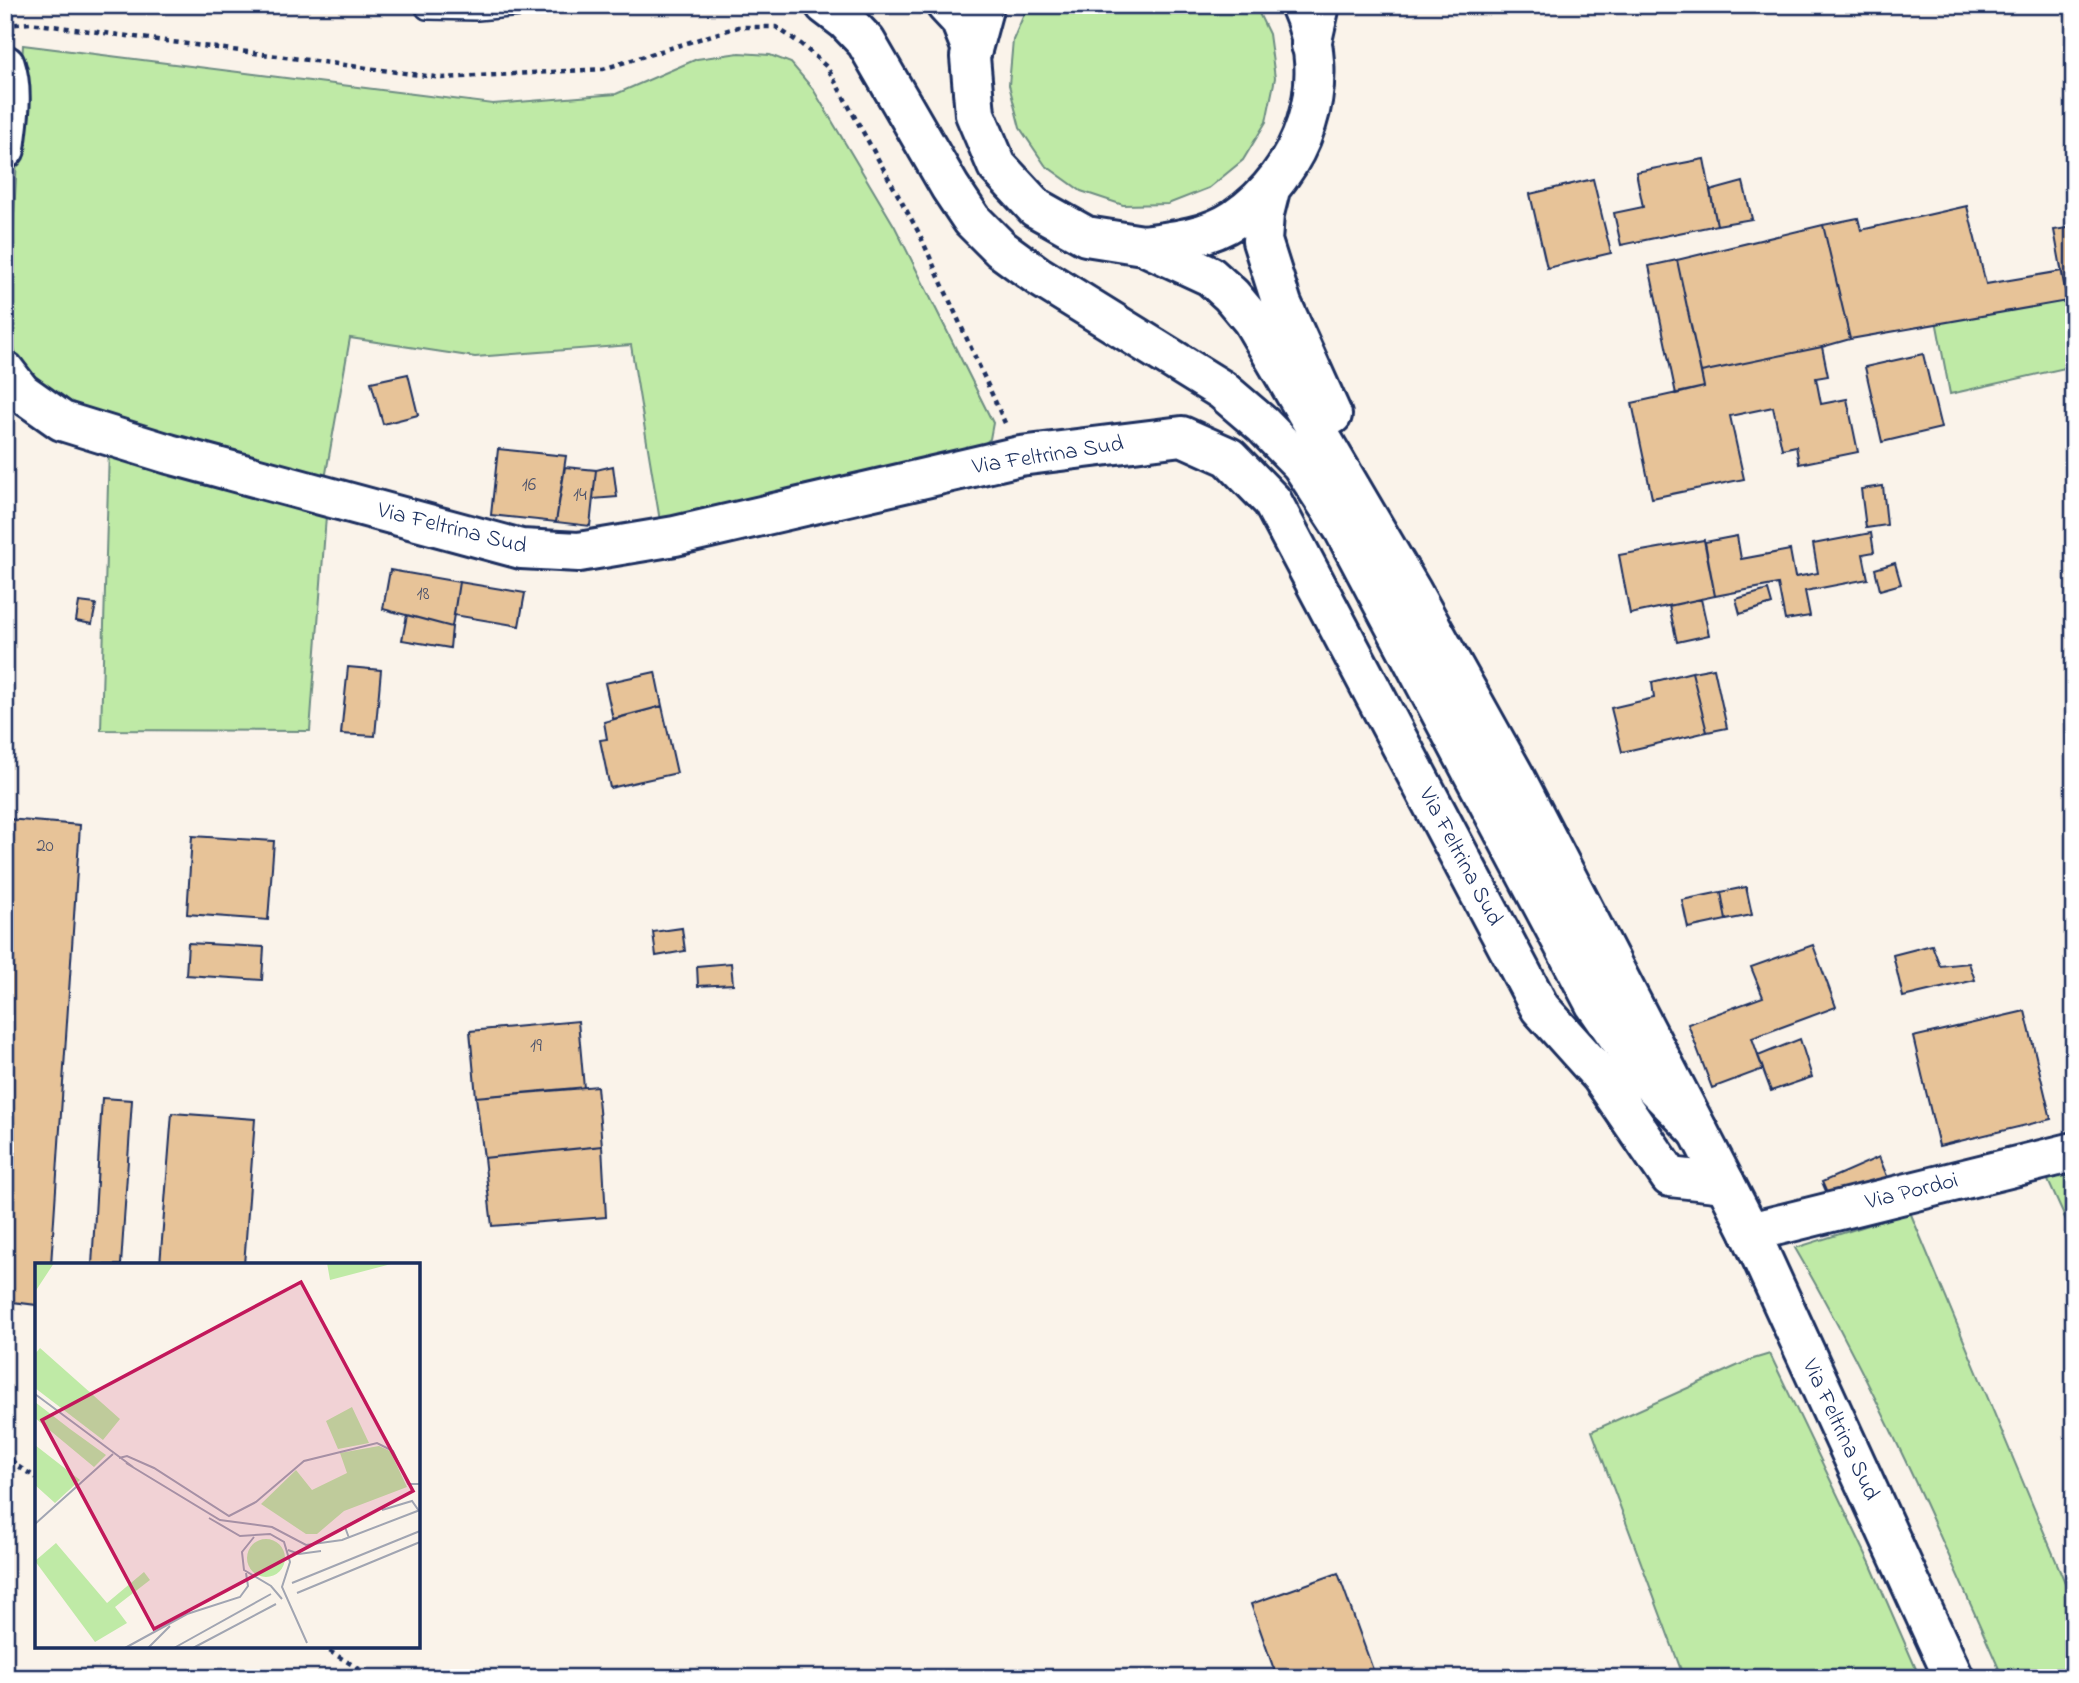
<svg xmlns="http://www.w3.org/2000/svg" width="2079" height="1683" viewBox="0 0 2079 1683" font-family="'Indie Flower',sans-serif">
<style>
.green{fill:#bfeaa6;stroke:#6d8c82;stroke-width:2}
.building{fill:#e7c398;stroke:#1b2f5e;stroke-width:2}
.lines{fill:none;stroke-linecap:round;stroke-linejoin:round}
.lane-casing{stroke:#1b2f5e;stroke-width:26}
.street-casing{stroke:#1b2f5e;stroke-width:44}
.primary-casing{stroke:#1b2f5e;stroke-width:44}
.highway-casing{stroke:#1b2f5e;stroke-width:44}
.path{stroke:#1b2f5e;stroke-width:4.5;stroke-dasharray:5 5;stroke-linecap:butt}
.lane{stroke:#fff;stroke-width:21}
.street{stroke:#fff;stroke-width:38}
.primary{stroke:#fff;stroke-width:38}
.highway{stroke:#fff;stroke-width:38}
.labels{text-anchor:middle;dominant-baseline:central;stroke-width:7;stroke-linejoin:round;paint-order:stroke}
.number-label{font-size:19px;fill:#4e546c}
.street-label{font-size:23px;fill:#1b2f5e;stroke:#fff}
.inset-road{fill:none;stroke:#a1a5b2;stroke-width:2}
.view{fill:#c2185b;fill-opacity:0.15;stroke:#c2185b;stroke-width:3.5}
.inset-edge{fill:none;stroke:#1b2f5e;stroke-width:3.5}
</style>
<rect width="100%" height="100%" fill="#faf3ea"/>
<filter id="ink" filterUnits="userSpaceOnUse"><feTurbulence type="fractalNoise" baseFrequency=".0143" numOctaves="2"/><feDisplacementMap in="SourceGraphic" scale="14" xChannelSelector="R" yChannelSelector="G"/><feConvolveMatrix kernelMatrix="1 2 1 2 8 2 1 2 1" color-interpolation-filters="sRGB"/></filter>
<g filter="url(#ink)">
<!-- green -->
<path class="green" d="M1028,5H1255L1269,34L1275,78L1266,122L1243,160L1209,188L1168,204L1123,205L1081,191L1045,165L1020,128L1009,85L1013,40Z
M23,45L493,104L616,94L697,59L739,53L770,55L791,63L813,89L895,227L993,423L990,439L978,449L660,521L631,345L475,357L350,338L325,479L101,415L60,398L18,361L8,328Z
M2074,295V366L1950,394L1936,320Z
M109,449L326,516L310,731L101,730Z
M2074,1169V1238L2046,1176Z
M1910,1212L2074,1604V1678H2003C1939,1532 1875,1386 1795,1248Z
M1770,1354L1870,1563L1920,1678H1684L1592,1431L1750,1360Z"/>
<!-- building -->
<path class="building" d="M1704,159L1717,225L1621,245L1614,213L1643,207L1636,172Z
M1593,179L1611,253L1547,268L1530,194Z
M1743,182L1752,219L1717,225L1710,191Z
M1967,206L1986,284L2062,271L2067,301L1850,339L1823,225L1858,218L1861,230Z
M1823,225L1850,339L1822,347L1701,372L1677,260Z
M2074,227V300L2067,301L2054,230Z
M1677,260L1704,387L1676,394L1649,266Z
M1822,347L1828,376L1816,378L1821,404L1847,399L1858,452L1799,464L1796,446L1782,449L1773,407L1730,416L1744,479L1652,498L1632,403L1704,387L1701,372Z
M1923,354L1941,428L1882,442L1865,367Z
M408,374L418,415L383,424L371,382Z
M498,449L566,456L556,522L491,515Z
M613,466L617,497L593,499L596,470Z
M565,467L596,470L590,526L556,522Z
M1883,486L1887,525L1866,528L1861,489Z
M1871,533L1874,552L1863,554L1868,579L1805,591L1810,616L1785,620L1778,584L1715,596L1705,542L1737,536L1741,559L1790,550L1795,577L1818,573L1813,544Z
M1704,540L1715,596L1630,614L1619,555Z
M1895,563L1901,584L1880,590L1875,569Z
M390,570L459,582L452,627L383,609Z
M459,582L525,593L519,626L454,615Z
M1768,590L1772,604L1740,614L1736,599Z
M1701,599L1709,635L1677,642L1669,606Z
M79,602L96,604L92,624L76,621Z
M407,615L452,627L450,648L402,640Z
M348,667L381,670L375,736L341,734Z
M1714,668L1727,728L1707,732L1692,672Z
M655,672L662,706L613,719L605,683Z
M1692,672L1707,732L1622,752L1611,708L1654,698L1652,682Z
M662,706L677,773L610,788L600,740L607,739L604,722Z
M7,819L80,825L51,1265H37V1305L5,1301Z
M192,836L274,841L268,920L187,914Z
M1746,887L1752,915L1726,920L1721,892Z
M1721,892L1726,920L1688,928L1682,900Z
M682,928L685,951L656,956L653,932Z
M188,943L264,947L262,980L186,975Z
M1813,945L1836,1007L1752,1038L1763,1069L1712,1088L1688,1024L1763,997L1751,967Z
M1932,945L1940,966L1969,963L1975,980L1903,997L1893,955Z
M731,963L733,984L698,986L697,966Z
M2025,1011L2051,1119L1939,1146L1913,1037Z
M578,1021L584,1088L476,1097L470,1031Z
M1800,1039L1812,1077L1771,1091L1758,1056Z
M597,1086L602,1146L484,1158L476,1097Z
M102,1098L132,1100L121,1265H92Z
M172,1113L255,1119L244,1265H160Z
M602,1146L606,1217L492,1226L484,1158Z
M1879,1157L1890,1183L1833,1207L1822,1182Z
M1338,1573L1376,1678H1277L1251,1604Z"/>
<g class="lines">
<defs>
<path id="lane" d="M427,8L477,9L520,5"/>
<path id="street" d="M5,65C14,92 8,121 5,149
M5,371L21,392L62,421L169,454L521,549L579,552L675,536L1020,456L1182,436L1229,457L1272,501L1540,1008L1601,1076L1670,1177L1725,1183
M1750,1232L2074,1152"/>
<path id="primary" d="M984,5L970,57L975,114L997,166L1036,208L1086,236L1143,245L1210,276L1231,295L1252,320L1412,592L1515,777L1725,1183L1750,1232L1954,1678
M1270,190L1264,214L1262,241L1282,304L1332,415
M1143,245C1174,241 1208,237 1235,219C1304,172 1335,82 1300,5"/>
<path id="highway" d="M825,5L846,21L866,42L950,187L972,220L1001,249L1038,276L1222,390L1263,425L1301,464L1344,530L1595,1004L1647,1079L1698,1131
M946,5L960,20L972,50
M1311,45L1320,5"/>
</defs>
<!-- lane casing -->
<use href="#lane" class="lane-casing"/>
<!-- street casing -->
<use href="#street" class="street-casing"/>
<!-- primary casing -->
<use href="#primary" class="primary-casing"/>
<!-- highway casing -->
<use href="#highway" class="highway-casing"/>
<!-- path -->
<path class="path" d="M5,25L30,23L442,78L603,69L738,27H776L801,44L827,67L919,233L1005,423
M5,1452L17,1466L37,1478
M321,1646L361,1670L369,1678"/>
<!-- lane -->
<use href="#lane" class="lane"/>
<!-- street -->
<use href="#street" class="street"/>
<!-- primary -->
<use href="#primary" class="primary"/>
<!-- highway -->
<use href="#highway" class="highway"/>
</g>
</g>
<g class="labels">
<!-- number labels -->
<g class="number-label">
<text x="529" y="485">16</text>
<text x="580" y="495">14</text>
<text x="423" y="594">18</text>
<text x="45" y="846">20</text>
<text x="536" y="1046">19</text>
</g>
<!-- street labels -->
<g class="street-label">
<text transform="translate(1048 456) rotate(-9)">Via Feltrina Sud</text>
<text transform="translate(452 529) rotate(14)">Via Feltrina Sud</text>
<text transform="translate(1460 857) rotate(62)">Via Feltrina Sud</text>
<text transform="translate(1912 1192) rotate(-14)">Via Pordoi</text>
<text transform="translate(1840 1430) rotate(65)">Via Feltrina Sud</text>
</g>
</g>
<!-- overview -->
<g transform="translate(35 1263)">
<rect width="385" height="385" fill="#faf3ea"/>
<path d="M0,0H19L0,29ZM292,0H360L295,17ZM5,85L85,156L68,177L0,125V91ZM0,139L35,166L71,192L59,204L0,155ZM317,144L334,180L303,186L291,158ZM0,182L45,217L20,240L0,222ZM344,183L355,188L372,224L309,248L282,271H271L226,241L261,207L277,227L312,210L305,190ZM212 295a19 19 0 1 1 38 0a19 19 0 1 1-38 0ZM21,280L72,340L109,309L115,317L80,344L92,360L60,379L0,298Z" fill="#bfeaa6"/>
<path class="inset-road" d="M0,131L98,204M84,195L92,193L119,205L194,253L221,239L269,198L342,180L358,188L373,221H385M91,200L185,257L237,264L271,282L307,277L385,247M347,247L377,238L384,248M174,255L205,273L235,271L249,279L255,299L247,324L272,380M0,261L78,191M219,274L207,289L209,307L236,323L247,336M314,275L310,264L324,256M253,287L264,291L286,288M257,320L385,268M262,330L385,279M90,385L152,351L205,334L213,323L211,310M113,385L135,363M139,385L236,331M158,385L241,341"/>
<path class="view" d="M266,19L378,228L119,366L7,157Z"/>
<rect width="385" height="385" class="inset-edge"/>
</g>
<!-- margin -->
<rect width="2079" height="1683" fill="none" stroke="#fff" stroke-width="28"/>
<rect x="14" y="14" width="2051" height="1655" fill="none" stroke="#1b2f5e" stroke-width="2.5" filter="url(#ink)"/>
</svg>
